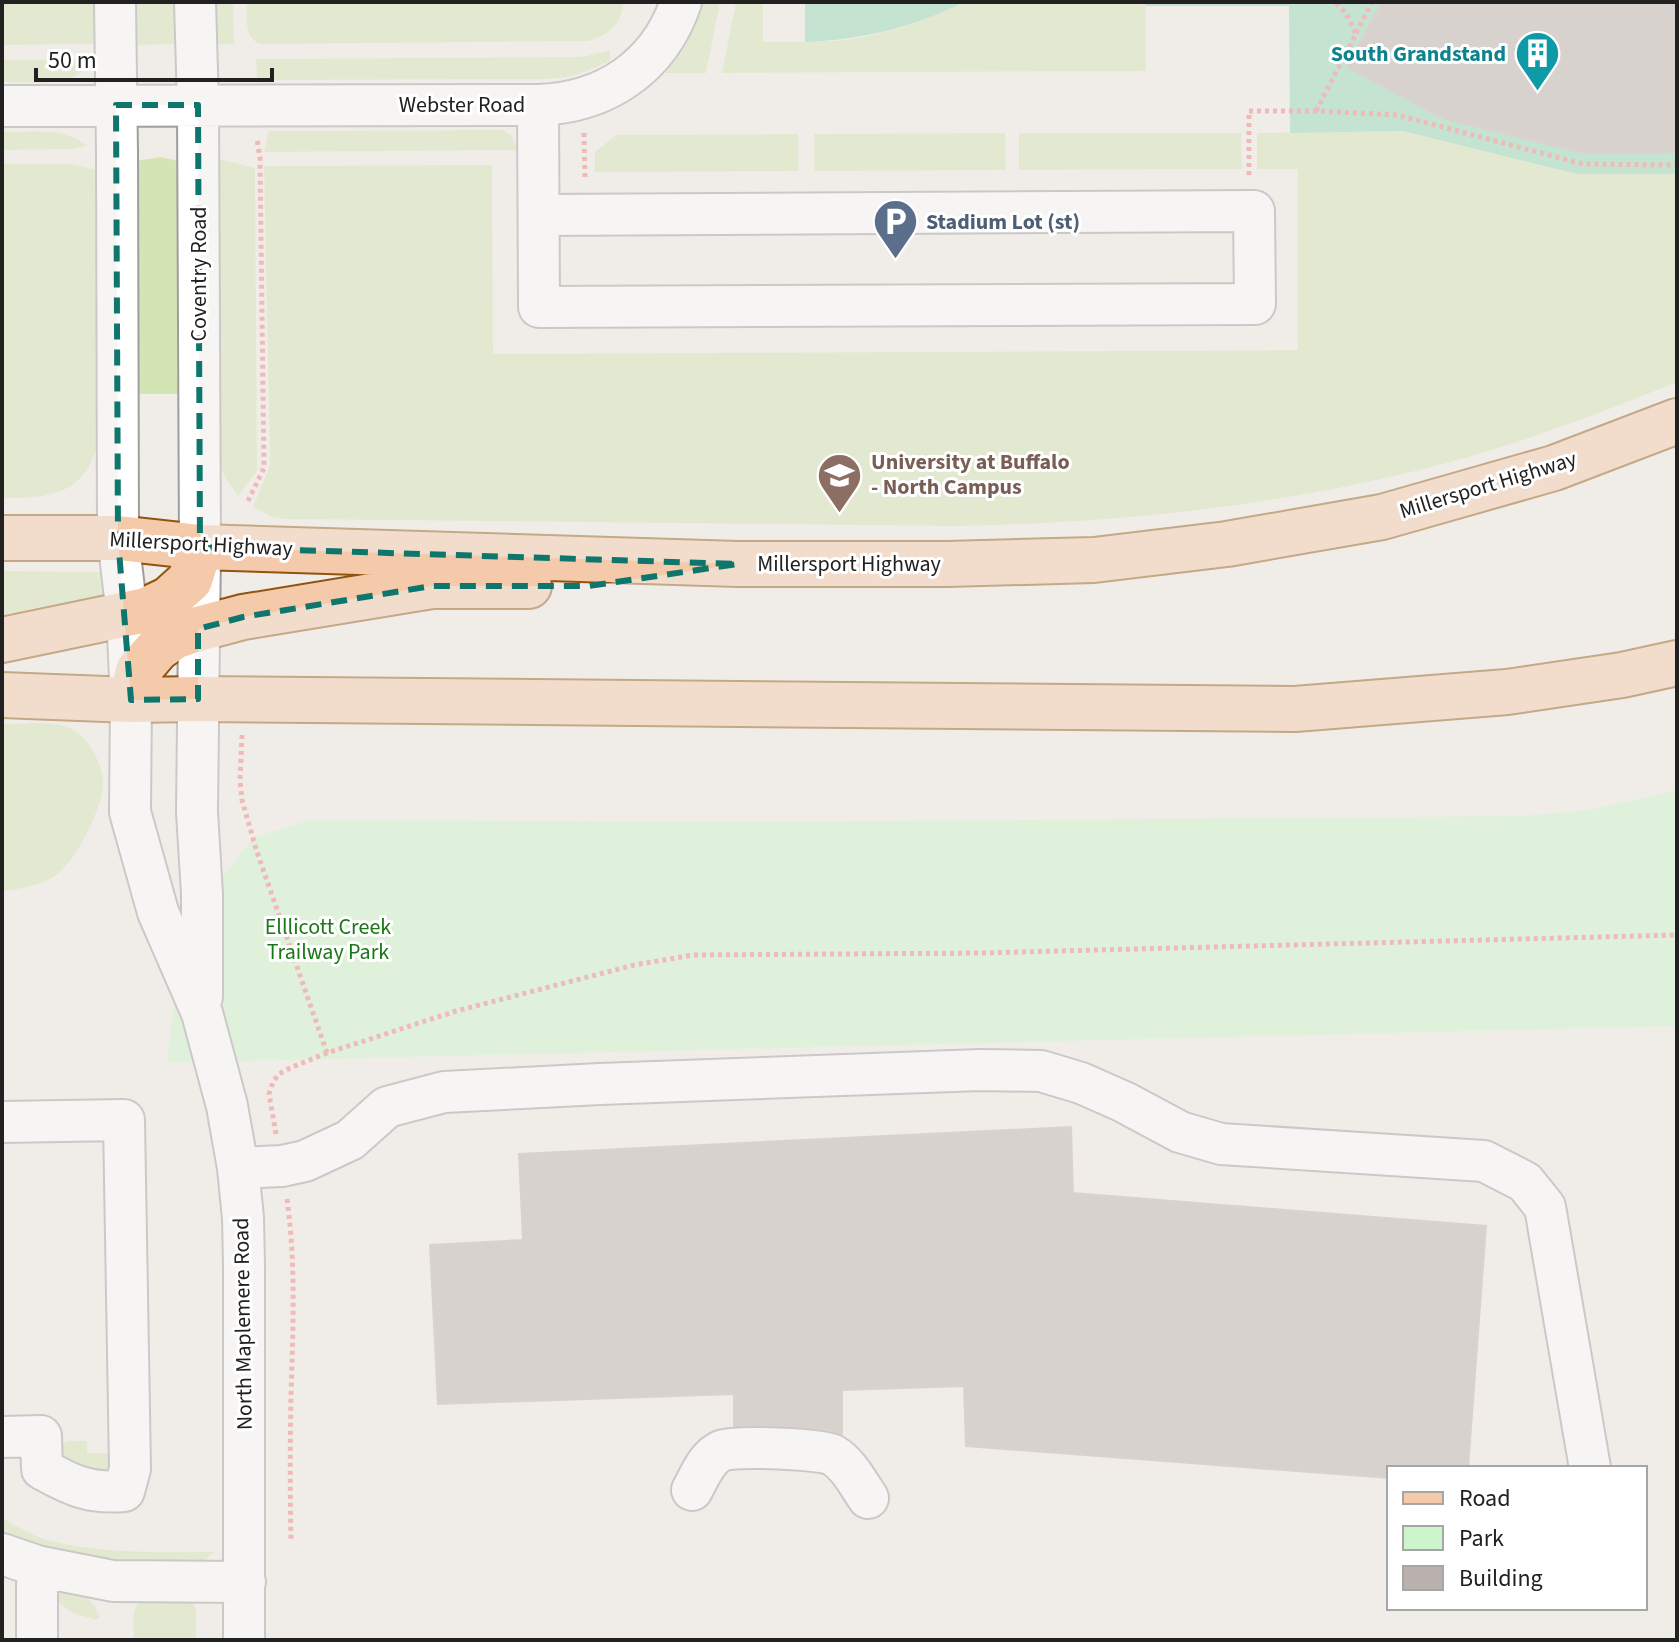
<svg xmlns="http://www.w3.org/2000/svg" width="1679" height="1642" viewBox="0 0 1679 1642" font-family="'Source Sans 3',sans-serif">
<style>
.grass{fill:#d3e5b4}
.park{fill:#cdf5cb}
.pitch{fill:#8ed8b2}
.building{fill:#bab1ae;stroke:#c1b2ac;stroke-width:2}
.lines{fill:none;stroke-linecap:round;stroke-linejoin:round}
.minor-casing{stroke:#9e9e9e;stroke-width:44}
.major-casing{stroke:#90540e;stroke-width:48}
.path{stroke:#ee7c80;stroke-width:5;stroke-dasharray:4 4;stroke-linecap:butt}
.minor{stroke:#fff;stroke-width:40}
.major{stroke:#f4caaa;stroke-width:44}
.marked{fill:none;stroke:#0f766e;stroke-width:6;stroke-dasharray:16 10;stroke-linejoin:round}
.labels{text-anchor:middle;dominant-baseline:central;stroke-width:6;stroke-linejoin:round;paint-order:stroke}
.culture-label{font-size:22px;font-weight:bold;fill:#0d838f;stroke:#fff;text-anchor:end}
.street-label{font-size:22px;fill:#212121;stroke:#fff}
.service-label{font-size:22px;font-weight:bold;fill:#4e5e75;stroke:#fff;text-anchor:start}
.education-label{font-size:22px;font-weight:bold;fill:#785e54;stroke:#fff;text-anchor:start}
.park-label{font-size:22px;fill:#1b7816;stroke:#fff}
</style>
<rect width="100%" height="100%" fill="#f0ede9"/>
<!-- grass -->
<path class="grass" d="M2,2H96V44L2,45Z
M135,2H177L178,44L135,45Z
M215,2H233L234,44H216Z
M247,2H623C623,25 608,35 588,41L261,44C243,38 247,18 247,2Z
M699,2H720L706,73H665L686,45Z
M736,2H763V42C786,42 810,42 833,41C878,37 924,22 965,2H1146V71L722,73Z
M610,50V60C591,71 571,78 549,79L257,80L256,59L582,57Z
M2,60H91C75,91 32,81 2,82Z
M503,130L511,135L519,150L264,152L269,131Z
M1404,131L1577,174H1677V382C1604,412 1530,440 1454,461C1292,505 1124,523 956,526L284,519L272,517L253,507L270,465L264,166L492,165L493,354L1298,350V169H1257V133Z
M2,132C31,132 64,126 87,146L74,149L2,150Z
M1005,133L1006,170L814,171V134Z
M1019,133H1241L1242,169L1019,170Z
M798,134V171L595,172V152L616,135Z
M161,157L178,161L180,394H137L136,161Z
M220,159L255,168L257,471L238,496L225,477L219,462L217,165Z
M2,164H70L98,170V443C84,496 49,498 2,498Z
M2,571L99,572L112,576L109,604L2,627Z
M2,724C20,724 53,720 70,728C87,736 100,759 103,778C106,803 76,862 55,876C40,886 20,889 2,891Z
M68,1441H87V1453H110L111,1468C100,1472 70,1468 64,1457C61,1452 62,1448 63,1443Z
M2,1518C15,1525 28,1533 41,1538C92,1554 161,1552 215,1552L203,1561L185,1564L95,1562L19,1540L2,1533Z
M53,1590C80,1594 89,1591 100,1617L96,1620L73,1613L51,1597Z
M144,1599L193,1600L196,1610V1640H134C134,1625 129,1607 144,1599Z"/>
<!-- park -->
<path class="park" d="M1677,790V1026L167,1063L183,924L255,837L310,820L755,822L1522,816L1589,810Z"/>
<!-- pitch -->
<path class="pitch" d="M805,2H965C914,27 862,40 805,42Z
M1146,2H1677V174H1577L1403,131L1290,133L1289,6H1146Z"/>
<!-- building -->
<path class="building" d="M1382,2H1677V152L1584,153L1445,119L1347,67Z
M1071,1127L1073,1193L1486,1226L1468,1468H1389V1478L966,1446L964,1386L842,1390V1434L829,1430L798,1427L734,1426V1394L438,1404L430,1245L523,1240L519,1154Z"/>
<g class="lines">
<defs>
<path id="minor" d="M115,2L117,153L118,538L127,614L131,700L130,812L158,912L202,1013L227,1106L238,1168L243,1218L244,1266V1640
M195,2L198,105L200,547L197,812L202,894V997
M538,105L539,307L1255,304L1254,211L540,215
M2,106L538,105C605,103 659,67 681,2
M2,1122L124,1120L130,1469L124,1491C89,1494 71,1485 42,1469L41,1436L2,1437
M238,1168L282,1166L305,1161L350,1140L387,1107L444,1092L600,1084L980,1070L1041,1071L1081,1083L1124,1102L1180,1132L1221,1144L1484,1161L1525,1182L1545,1207L1590,1468
M692,1490C700,1476 706,1458 721,1451C733,1445 823,1449 833,1455C849,1465 857,1482 868,1498
M2,1554L37,1566L113,1581L245,1582
M37,1566V1640"/>
<path id="major" d="M2,538H118L200,547L738,564H947L1094,560L1227,544L1382,517L1554,468L1677,421
M2,640L146,610L169,599L190,580L200,547
M2,695L131,700L198,699L1295,709L1507,692L1622,675L1677,663
M131,700L138,671L157,649L174,637L198,629L243,617L432,586H529"/>
</defs>
<!-- minor casing -->
<use href="#minor" class="minor-casing"/>
<!-- major casing -->
<use href="#major" class="major-casing"/>
<!-- path -->
<path class="path" d="M1356,33L1372,2
M1316,111L1356,34L1346,13L1335,2
M584,133L585,179
M1249,175V111H1316L1397,115L1583,164L1677,165
M248,501L264,468L260,158L257,139
M242,735L240,780L242,800L256,849L327,1053
M276,1134L269,1094L273,1082L279,1074L290,1068L327,1053L456,1011L634,965L693,955L981,953L1677,935
M287,1199C296,1264 293,1329 291,1395C290,1444 290,1493 291,1542"/>
<!-- minor -->
<use href="#minor" class="minor"/>
<!-- major -->
<use href="#major" class="major"/>
</g>
<!-- marked area -->
<path d="M0 0H1679V1642H0ZM116,105H198L200,547L738,564L589,586H432L243,617L198,629V699L131,700L118,538Z" fill="#f0ede9" fill-opacity=".55" fill-rule="evenodd"/>
<path class="marked" d="M116,105H198L200,547L738,564L589,586H432L243,617L198,629V699L131,700L118,538Z"/>
<!-- icons -->
<defs>
<symbol id="building-pin" viewBox="-11 -11 22 30"><path d="M0 17L-7.5 6A9.5 9.5 0 1 1 7.5 6Z" fill="#0f9aa8" stroke="#fff"/><path d="M-4-6H4V6H1V3H-1V6H-4ZM-2.5-4.3h1.7v1.8h-1.7ZM.8-4.3h1.7v1.8H.8ZM-2.5-1h1.7V.8h-1.7ZM.8-1h1.7V.8H.8Z" fill="#fff"/></symbol>
<symbol id="parking-pin" viewBox="-11 -11 22 30"><path d="M0 17L-7.5 6A9.5 9.5 0 1 1 7.5 6Z" fill="#5c6f8a" stroke="#fff"/><path d="M-3.5-5.5H1a3.5 3.5 0 0 1 0 7H-1V5.5H-3.5ZM-1-3.4V-.6H.8a1.4 1.4 0 0 0 0-2.8Z" fill="#fff"/></symbol>
<symbol id="university-pin" viewBox="-11 -11 22 30"><path d="M0 17L-7.5 6A9.5 9.5 0 1 1 7.5 6Z" fill="#8d6e63" stroke="#fff"/><path d="M0-5L7-2L0 1L-7-2ZM-4 1L0 2.5L4 1V4Q0 6-4 4Z" fill="#fff"/></symbol>
</defs>
<g fill-rule="evenodd">
<use href="#building-pin" x="1512" y="28" width="51" height="69"/>
<use href="#parking-pin" x="870" y="196" width="51" height="69"/>
<use href="#university-pin" x="814" y="450" width="51" height="69"/>
</g>
<g class="labels">
<!-- culture labels -->
<g class="culture-label">
<text x="1506" y="54">South Grandstand</text>
</g>
<!-- street labels -->
<g class="street-label">
<text x="462" y="105">Webster Road</text>
<text transform="translate(199 274) rotate(-90)">Coventry Road</text>
<text transform="translate(1488 485) rotate(-17)">Millersport Highway</text>
<text transform="translate(201 544) rotate(3)">Millersport Highway</text>
<text x="849" y="564">Millersport Highway</text>
<text transform="translate(243 1324) rotate(-91)">North Maplemere Road</text>
</g>
<!-- service labels -->
<g class="service-label">
<text x="926" y="222">Stadium Lot (st)</text>
</g>
<!-- education labels -->
<g class="education-label">
<text x="871" y="462">University at Buffalo<tspan x="871" dy="25">- North Campus</tspan></text>
</g>
<!-- park labels -->
<g class="park-label">
<text x="328" y="927">Elllicott Creek<tspan x="328" dy="25">Trailway Park</tspan></text>
</g>
</g>
<!-- border -->
<rect width="1679" height="1642" fill="none" stroke="#212121" stroke-width="8"/>
<!-- legend -->
<rect x="1387" y="1466" width="260" height="144" fill="#ffffff" stroke="#a6a6a6" stroke-width="2"/>
<rect x="1403" y="1492" width="40" height="12" fill="#f4caaa" stroke="#a6a6a6" stroke-width="2"/>
<text x="1459" y="1506" font-size="24" fill="#212121">Road</text>
<rect x="1403" y="1526" width="40" height="24" fill="#cdf5cb" stroke="#a6a6a6" stroke-width="2"/>
<text x="1459" y="1546" font-size="24" fill="#212121">Park</text>
<rect x="1403" y="1566" width="40" height="24" fill="#bab1ae" stroke="#a6a6a6" stroke-width="2"/>
<text x="1459" y="1586" font-size="24" fill="#212121">Building</text>
<!-- scale -->
<path d="M36 68v12h236v-12" fill="none" stroke="#212121" stroke-width="4"/>
<text x="48" y="68" font-size="24" fill="#212121" stroke="#ffffff" stroke-width="6" paint-order="stroke">50 m</text>
</svg>
